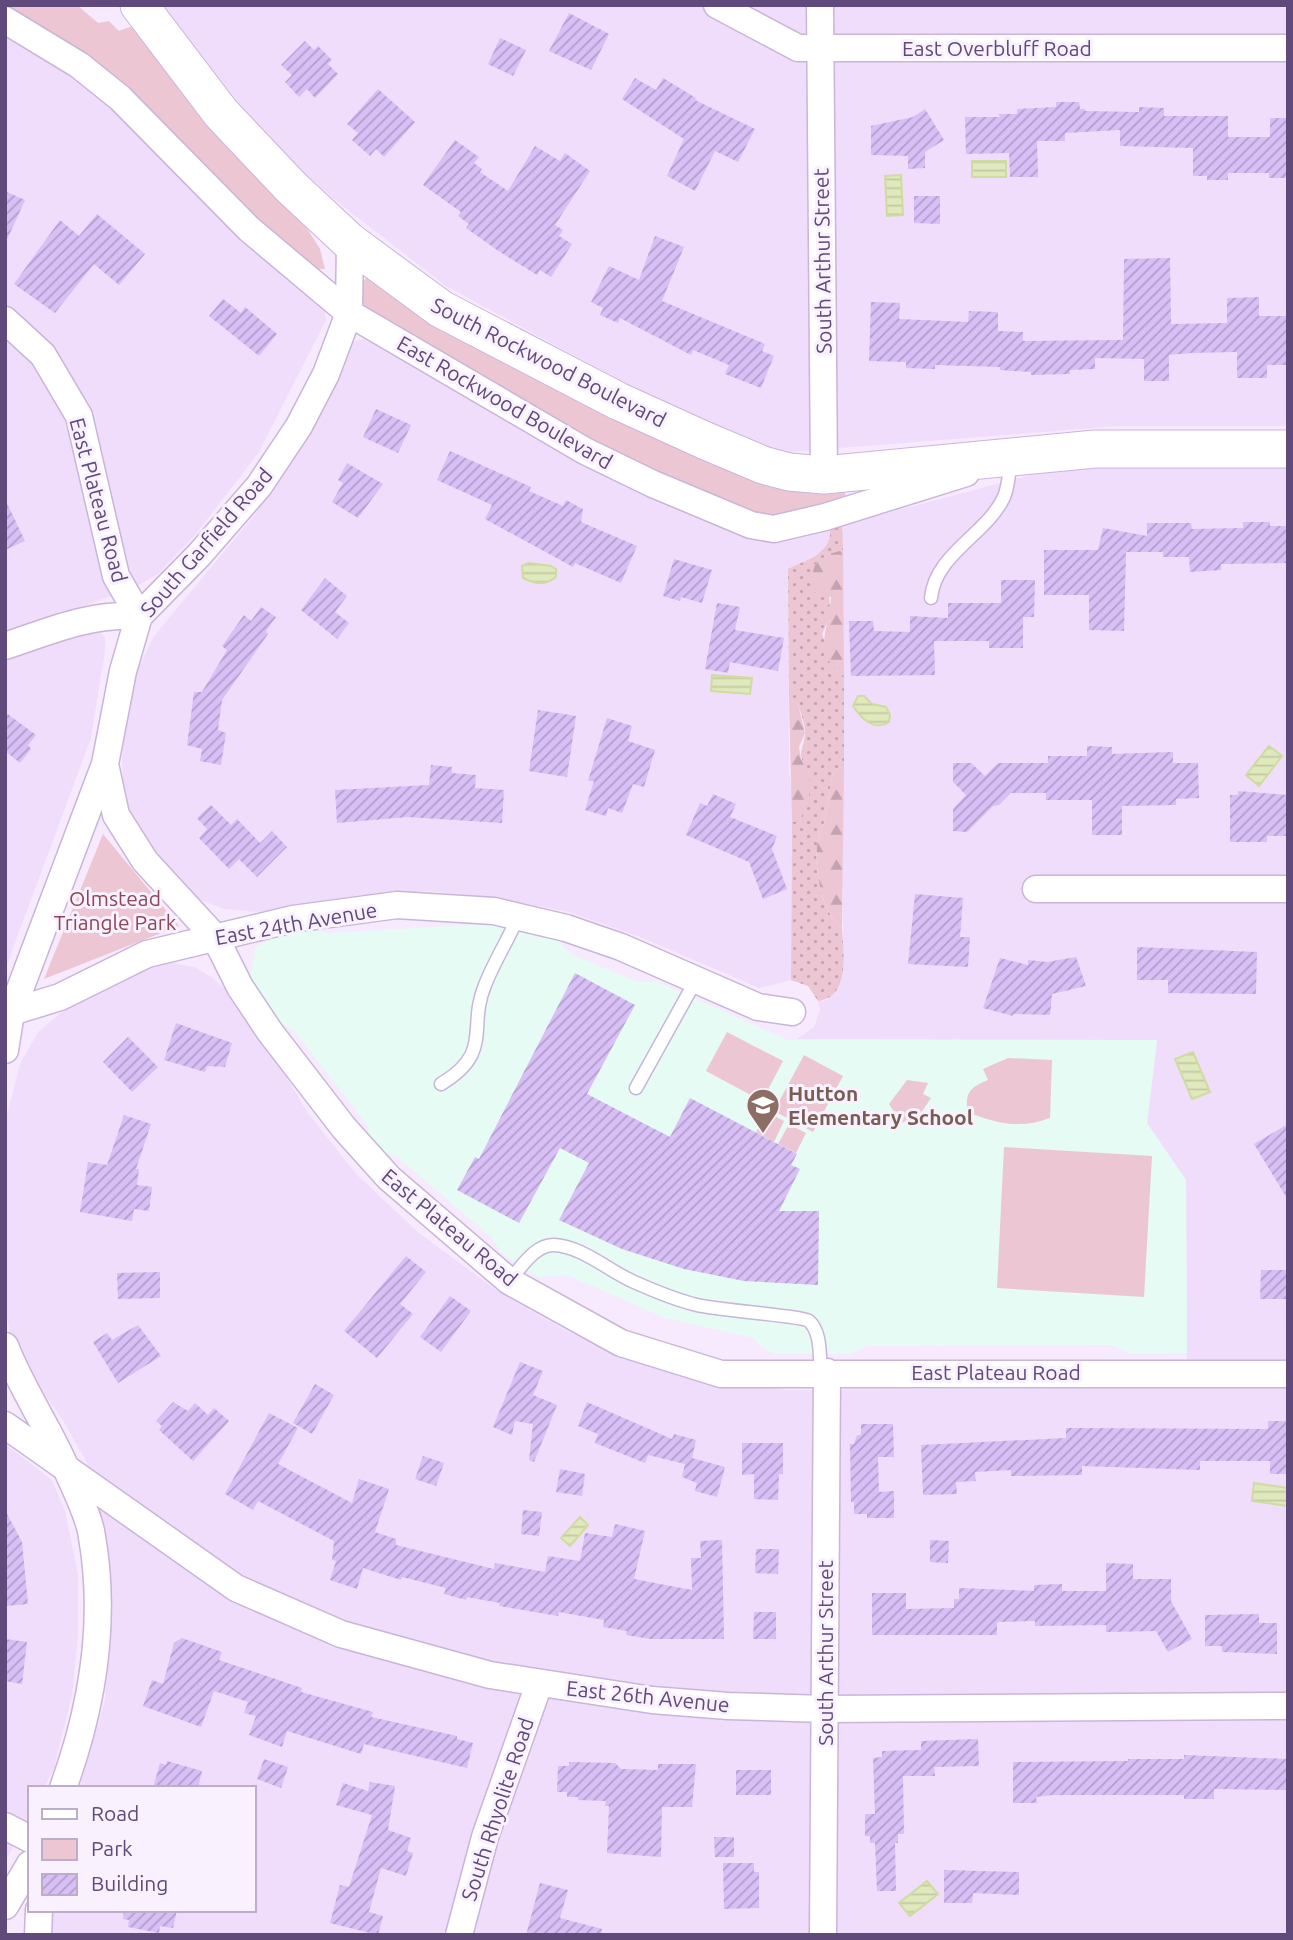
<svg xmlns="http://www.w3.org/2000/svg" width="1293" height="1940" viewBox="0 0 1293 1940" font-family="Ubuntu,sans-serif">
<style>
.residential{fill:#f0ddfb}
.education{fill:#e5fbf4}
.grass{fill:url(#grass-dots)}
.forest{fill:url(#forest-firs)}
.park{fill:#edc6d3}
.water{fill:url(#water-rules);stroke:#cedca1;stroke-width:2}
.building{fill:url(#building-hatch)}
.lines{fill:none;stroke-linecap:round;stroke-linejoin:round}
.lane-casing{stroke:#c8b5d9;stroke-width:15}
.street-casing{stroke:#c8b5d9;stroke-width:29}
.secondary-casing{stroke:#cab4de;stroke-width:39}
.lane{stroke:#fff;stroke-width:12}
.street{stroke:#fff;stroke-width:26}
.secondary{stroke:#fff;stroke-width:37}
.labels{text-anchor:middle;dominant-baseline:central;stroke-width:6;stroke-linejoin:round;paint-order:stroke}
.street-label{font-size:21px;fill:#5f4a7b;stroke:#faf1ff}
.park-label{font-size:21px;fill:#8e4656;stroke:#faf1ff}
.education-label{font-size:21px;font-weight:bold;fill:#785e54;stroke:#faf1ff;text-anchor:start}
</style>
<defs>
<pattern id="grass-dots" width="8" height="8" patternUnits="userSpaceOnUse" patternTransform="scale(1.75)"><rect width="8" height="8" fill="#edc6d3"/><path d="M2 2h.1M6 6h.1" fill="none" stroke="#c3a3b0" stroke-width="1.8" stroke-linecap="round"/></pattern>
<pattern id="forest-firs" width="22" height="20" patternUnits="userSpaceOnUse" patternTransform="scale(1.75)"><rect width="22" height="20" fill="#edc6d3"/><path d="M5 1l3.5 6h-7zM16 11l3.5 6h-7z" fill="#c3a3b0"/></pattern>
<pattern id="water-rules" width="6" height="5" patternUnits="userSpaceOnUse" patternTransform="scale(1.75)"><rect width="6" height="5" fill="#dfe9bb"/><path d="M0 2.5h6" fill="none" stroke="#c2c9a4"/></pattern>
<pattern id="building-hatch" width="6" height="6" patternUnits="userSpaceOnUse" patternTransform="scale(1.75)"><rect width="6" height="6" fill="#d8bff5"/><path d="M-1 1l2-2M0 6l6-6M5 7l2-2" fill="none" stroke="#b29dcb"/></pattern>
</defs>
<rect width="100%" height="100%" fill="#f7e9fe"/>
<!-- residential -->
<path class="residential" d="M158,5H1288V426H1119L790,452L771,449L669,407L446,286L340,204L278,150L220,89Z
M5,33L77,78L117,113L324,309L326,320L259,452L195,535L158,574L134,588L5,634Z
M367,338L535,439L613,480L749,537L774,542L830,528V542L824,550L788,570L789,773L792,789L791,980L759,988L640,937L569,912L498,898L427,891L360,896L256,912L224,909L193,897L167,877L124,805L122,759L126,715L135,674L154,636L253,517L300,445L345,344Z
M1288,465V1935H47L48,1910H254V1788H79L105,1700L111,1608L106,1552L87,1463L63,1420L29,1373L12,1340L5,1311V1123L20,1064L38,1032L76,1000L152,964L174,963L194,967L210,976L224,988L284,1073L307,1112L357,1175L419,1233L499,1292L563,1329L628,1359L695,1379L784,1390L1187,1387L1186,1180L1147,1123L1157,1040L797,1039L814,1027L820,1010L818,1001L827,1000L843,969L842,525L1042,472L1083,467Z
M89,629L99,631L105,638V651L91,738L5,970V659Z
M5,1444L52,1480L65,1511L78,1574V1635L72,1696L54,1768L44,1788H30V1818L5,1862Z"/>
<!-- education -->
<path class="education" d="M483,924L555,939L573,955L638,982H658L788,1040H1157L1147,1123L1186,1180L1187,1353L1131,1354L1111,1345L867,1346L851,1354H775L765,1350L753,1338L665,1318L567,1275L538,1277L503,1255L491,1237L397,1157L380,1151L371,1141L366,1123L295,1032L277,1020L252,986L250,977L256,947L278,934L309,929L330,933Z"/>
<!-- grass -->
<path class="grass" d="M842,525L843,550L828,554L830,616L822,634L836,670L844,676V766L834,770C829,786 829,802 825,819C824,826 819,833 818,840C813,864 821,913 842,928C843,952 851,997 818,1001L808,986L791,980L792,822L800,820L810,774C794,749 804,755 805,732C805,723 800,712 798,704L789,700L788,569C806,560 833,553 830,528Z"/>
<!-- forest -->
<path class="forest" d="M843,550L844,676C810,653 830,627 831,597L813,592L810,583L815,564L828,554Z
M789,700L798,704L805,733L799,747L801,759L810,774L809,797L800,821L792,822Z
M844,766L842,928C821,913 813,864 818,840C819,833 824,826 825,819C829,802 829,786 834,770Z"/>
<!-- park -->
<path class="park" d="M5,5H77L98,23L109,21L119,31L130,27L134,29L214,134L308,230L320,249L325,269H317L5,12Z
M370,274L667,442L779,489L816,494L844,492L846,495C828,506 780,520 759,515C735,510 709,494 686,485C575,438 467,373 366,307L360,301L359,286Z
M103,834L179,926L44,979Z
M727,1032L783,1061L762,1101L706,1071Z
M804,1055L843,1076L813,1132L774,1111Z
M1008,1058L1052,1060L1050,1118C1021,1129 996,1124 968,1112C964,1092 971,1087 988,1080L983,1069Z
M907,1080L928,1083L923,1094L931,1098L919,1116L901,1123L889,1104Z
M767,1112L784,1121L774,1142L756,1132Z
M789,1124L806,1133L796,1153L778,1144Z
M1004,1147L1152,1156L1144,1297L997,1288Z"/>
<!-- water -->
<path class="water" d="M972,161H1006V177H972Z
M901,175L903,215L887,216L885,176Z
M529,563L551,566L556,569V577C545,586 535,584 523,578L522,566Z
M712,675L752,678L750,694L711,691Z
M858,696H864L872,704L886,707L890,715L889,722C874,732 861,718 853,706Z
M1269,746L1282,756L1259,786L1246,775Z
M1193,1052L1210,1092L1192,1099L1175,1059Z
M1254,1483L1288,1488V1506L1252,1501Z
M580,1517L588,1525L570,1546L561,1538Z
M927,1881L938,1894L910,1916L899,1903Z"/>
<!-- building -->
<path class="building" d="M569,13L609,34L591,70L549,51Z
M500,38L526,50L513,76L488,64Z
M305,41L314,50L318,46L332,60L328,64L338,74L315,98L307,89L299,97L285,82L292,75L281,65Z
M635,78L656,90L663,78L696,98L695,100L755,129L738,162L715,151L695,191L667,176L684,139L622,99Z
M378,89L415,122L384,157L376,149L370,156L352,140L358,133L347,124Z
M1056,102H1079L1080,109H1085V111L1139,112V107L1164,108V116H1228V137H1270V118H1288L1286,178H1269V173H1228V180H1207V176H1193V148L1120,146V130L1065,133V141H1037L1038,177H1010L1009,153L966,154L965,117H1000L999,114H1017V109L1056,107Z
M925,109L944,140L925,152V168L908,169V156L871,155V126L913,117Z
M455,140L479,157L474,163L482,169L480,172L508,191L535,146L560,161L565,153L590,171L555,225L563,230L559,236L572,244L551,277L540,270L537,275L497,250L466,228L469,224L458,216L461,212L423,185Z
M5,191L25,200L5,244Z
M914,196H940V224L914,223Z
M97,214L145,254L119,285L94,264L55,313L14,284L60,220L79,236Z
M655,236L684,247L662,301L765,344L762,351L774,356L761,388L725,374L729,365L693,350L691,355L620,318L618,323L600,315L603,308L591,302L609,266L639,280Z
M1170,258L1171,324L1227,323V298L1259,297V316H1288V365H1267V378H1237V352L1191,353L1169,355V381H1144V359L1095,358V369L1070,370V374L1031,375V372L1000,370V367L935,365V369L906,368V362L869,361L871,302L900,303L899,319L968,322L969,311L998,312V331L1023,332V341L1123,340L1124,259Z
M223,299L241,313L245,307L277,334L259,356L209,316Z
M376,409L411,425L398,453L363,437Z
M450,451L531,487L529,491L563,506L566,500L583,509L581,522L637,546L621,583L575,563L573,567L485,519L492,505L437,480Z
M347,463L383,484L358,518L332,502L343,483L338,480Z
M5,499L25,541L5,550Z
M1243,522H1270V526H1288V563L1221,564V570L1190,572L1189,557H1163V552H1126L1124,631L1089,630V595H1044V550H1098L1103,528L1147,536V523H1191L1192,529L1243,528Z
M674,559L712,570L702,603L681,597L680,601L663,596Z
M325,578L347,596L335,612L349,623L337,639L301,610Z
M1001,580H1035L1034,617H1023V648H989V641H934L935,675L851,676L849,621H873L874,631L910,632V616L948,618V603H1001Z
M717,603L740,607L735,630L784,638L778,671L730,662L728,673L705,669Z
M261,607L276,617L266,631L268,634L222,700L218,730L226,733L221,765L200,761L202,749L187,745L194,692H202L227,650L222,646L244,615L251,621Z
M538,710L576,716L567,777L529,771Z
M5,712L36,735L28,745L31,749L20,763L5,751Z
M607,718L632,726L628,741L655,750L644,787L633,784L622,813L608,808L606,816L585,810L594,781H588Z
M1087,746L1112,747V754L1173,752V763H1198L1199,798L1176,799V805L1122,806V835H1092V800H1046V793H1011L999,805L993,806L967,832L953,831V809L966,795L953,782V763H971L985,776L998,763H1048V756H1087Z
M431,765L452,767V773L476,775L475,788L504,790L502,823L408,817L337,823L335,790L429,785Z
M1238,791L1288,795V836H1267V842H1230V795H1238Z
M713,794L736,804L730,817L777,836L772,849L787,889L763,899L749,862L686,835L700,803L707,806Z
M211,805L231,825L237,819L260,843L272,831L287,847L257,877L239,859L229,869L199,838L207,829L197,818Z
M915,894L963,898L960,937H970L968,967L908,964Z
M1137,947L1257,952L1256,994L1168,993V980H1137Z
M1076,957L1086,986L1052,994L1050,1015L1013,1014V1016L983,1008L1000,958L1028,965V960L1047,962Z
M575,973L635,1005L587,1094L670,1137L690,1098L797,1154L791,1165L800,1169L779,1211H819L818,1285L744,1281L684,1269L622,1249L559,1220L589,1163L560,1148L519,1223L457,1190L475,1157L479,1159Z
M176,1023L232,1043L225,1067L207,1066L205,1072L164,1060Z
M128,1037L158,1067L132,1092L103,1062Z
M124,1115L151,1124L136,1169H139L137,1185L152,1187L149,1211L134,1209L132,1221L80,1212L88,1162L107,1165Z
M1288,1124V1200L1254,1144Z
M406,1256L426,1272L400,1304L413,1314L377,1358L344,1331Z
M1261,1270H1288V1299H1260Z
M160,1272V1298L118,1299L117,1273Z
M450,1296L471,1311L441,1352L420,1337Z
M138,1325L161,1356L118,1383L93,1342L107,1333L112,1340Z
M520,1362L543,1371L533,1395L557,1405L534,1462L529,1460L533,1424L515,1421L512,1435L493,1427Z
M315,1384L334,1395L312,1434L293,1423Z
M173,1402L188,1411L195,1403L208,1415L214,1408L229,1421L193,1461L159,1430L162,1426L156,1421Z
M587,1402L672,1439L674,1434L696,1440L692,1458L725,1467L717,1497L695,1491L697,1483L682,1477L685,1464L648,1455L645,1463L595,1443L598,1434L578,1426Z
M269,1413L298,1428L278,1464L352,1503L359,1479L389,1489L375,1532L396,1539V1545L494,1569L495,1563L545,1572L548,1556L580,1561L585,1533L612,1537L615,1524L645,1531L634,1579L692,1590L691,1558H701L700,1541L722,1540L724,1639H651L626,1635L627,1631L603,1627L604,1620L559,1612L558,1616L499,1606L500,1603L467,1597L466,1600L444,1594L446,1588L402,1577L401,1580L363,1568L357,1589L330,1580L336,1561L332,1560L334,1541L258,1501L253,1510L225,1494Z
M1268,1421H1288V1474H1270V1461H1200V1470L1082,1466V1475L1011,1476V1470L975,1472L976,1481L956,1482L957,1494L923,1495L921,1445L1066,1438V1428L1268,1429Z
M861,1424H893L894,1457H878L879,1492L894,1491V1518H867V1514H854V1502H851L850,1444H854L857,1435H861Z
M742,1443H783V1474H779L778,1500L754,1499V1474L742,1475Z
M423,1456L444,1463L436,1486L415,1479Z
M560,1469L585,1474L582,1496L556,1492Z
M5,1510L22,1542L28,1604L5,1606Z
M523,1510L542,1512L539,1536L521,1534Z
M930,1540L949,1541L948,1563L930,1562Z
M756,1549H779L778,1574L755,1573Z
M1106,1563L1133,1564V1579H1171V1601L1192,1639L1168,1652L1156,1631L1106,1632V1625L1035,1626V1621L997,1622V1635H872V1593H906V1609L954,1608V1599H959V1588L1034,1591V1585L1062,1584V1591H1106Z
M754,1612H776V1639H753Z
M1259,1614V1623H1277V1654L1222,1652V1646H1205V1615Z
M182,1638L222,1652L219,1660L302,1688L301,1692L373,1712L371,1717L457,1736V1739L473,1743L467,1768L364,1744L361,1754L287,1731L282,1747L249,1735L256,1716L244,1713L248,1702L214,1691L201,1727L143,1706L152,1680L163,1684L174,1643Z
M5,1639L27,1642L22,1684L5,1681Z
M978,1739L979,1766L934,1767L935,1776H903L904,1834H898V1843H895L896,1891H877L875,1843H870V1836H865V1814H875L873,1758L882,1757V1751L921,1750V1741Z
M1184,1755L1288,1759V1790L1214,1789V1799H1184V1795H1052L1036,1797L1037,1803H1013V1762L1128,1761V1759H1184Z
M264,1759L288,1767L281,1788L257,1779Z
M167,1761L202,1771L198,1788H153L160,1763L166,1765Z
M569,1762L615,1763L621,1769L658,1770V1764H696L692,1807H662L661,1857L607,1853L609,1806H605L606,1801L578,1800V1797H567V1792H557L558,1766H569Z
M736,1770H771V1795H736Z
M370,1782L395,1786L388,1830L411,1838L407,1851L413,1853L406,1876L381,1868L369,1912L383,1916L378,1935L330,1923L340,1885L349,1887L372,1815L336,1805L343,1783L368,1791Z
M714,1837H734V1857H715Z
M723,1863H754V1872H759V1908L724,1909Z
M944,1870L1019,1872V1895L973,1893L972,1903H944Z
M540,1883L568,1890L560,1918L602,1929L601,1935H526Z
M124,1910H177L173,1928L160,1926L159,1933L128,1927L129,1920L123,1919Z"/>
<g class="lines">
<defs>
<path id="lane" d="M931,598C935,554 987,534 1004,497C1009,485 1009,471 1011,459
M441,1084C494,1052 467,1028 485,985C494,962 508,940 518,917
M636,1088L696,980
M509,1281C520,1269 535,1244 554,1245C581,1246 608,1270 632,1281C652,1290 676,1300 697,1305C716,1310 802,1316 809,1321C822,1333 819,1356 821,1372"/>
<path id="street" d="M717,5L798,48H1288
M820,5L824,475
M5,20L79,65L120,98L249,229L349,313L585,451L653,484L751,525L774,529L825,517L966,473
M5,320L43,355L79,416L116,576L139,616
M5,646C53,630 87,614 139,616
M105,764L116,815L145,861L215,937L240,987L270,1032L344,1128L389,1178L509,1281L621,1343L721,1374H1288
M1036,889H1288
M5,1014L60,997L147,954L293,919L397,905L494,911L566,928L621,947L758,1007L792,1012
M5,1050L11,1013L105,764L123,671L139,616L199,555L259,486L299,426L326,374L349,313L350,242
M5,1346C21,1388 47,1425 65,1466C74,1486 86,1509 91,1531C107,1617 93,1706 63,1788
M5,1425L236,1588L341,1634L490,1675L652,1700L728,1706L825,1709L1288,1706
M5,1826L30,1839
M5,1906L30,1864
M38,1935L39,1910
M459,1935L485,1837L539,1684
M823,1935L827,1372"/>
<path id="secondary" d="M139,5L221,113L291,187L350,242L441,309L618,401L706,441L763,465L789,472L824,475L1095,449H1288"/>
</defs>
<!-- lane casing -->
<use href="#lane" class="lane-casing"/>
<!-- street casing -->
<use href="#street" class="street-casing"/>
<!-- secondary casing -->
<use href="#secondary" class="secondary-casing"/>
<!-- lane -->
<use href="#lane" class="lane"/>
<!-- street -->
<use href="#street" class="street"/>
<!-- secondary -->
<use href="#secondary" class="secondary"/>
</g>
<!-- icons -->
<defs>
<symbol id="school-pin" viewBox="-11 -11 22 30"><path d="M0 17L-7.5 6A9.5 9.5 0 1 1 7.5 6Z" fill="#8d6e63" stroke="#faf1ff"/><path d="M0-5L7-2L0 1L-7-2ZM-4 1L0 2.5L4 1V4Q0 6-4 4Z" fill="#fff"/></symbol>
</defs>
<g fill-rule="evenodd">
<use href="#school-pin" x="744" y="1086" width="38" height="52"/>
</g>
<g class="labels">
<!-- street labels -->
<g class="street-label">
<text x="997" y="48">East Overbluff Road</text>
<text transform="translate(822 261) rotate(-91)">South Arthur Street</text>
<text transform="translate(549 362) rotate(27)">South Rockwood Boulevard</text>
<text transform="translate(505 402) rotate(30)">East Rockwood Boulevard</text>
<text transform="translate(99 500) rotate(75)">East Plateau Road</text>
<text transform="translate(206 542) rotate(-49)">South Garfield Road</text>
<text transform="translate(296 923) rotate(-10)">East 24th Avenue</text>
<text transform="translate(450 1227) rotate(40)">East Plateau Road</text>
<text x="996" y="1372">East Plateau Road</text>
<text transform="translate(825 1653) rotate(-90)">South Arthur Street</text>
<text transform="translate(648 1696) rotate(6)">East 26th Avenue</text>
<text transform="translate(497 1809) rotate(-72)">South Rhyolite Road</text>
</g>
<!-- park labels -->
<g class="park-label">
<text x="115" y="898">Olmstead<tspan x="115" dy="24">Triangle Park</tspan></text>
</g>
<!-- education labels -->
<g class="education-label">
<text x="788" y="1093">Hutton<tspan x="788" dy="24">Elementary School</tspan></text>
</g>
</g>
<!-- border -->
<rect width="1293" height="1940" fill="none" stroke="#5f4a7b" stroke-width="14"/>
<!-- legend -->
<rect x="28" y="1786" width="228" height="126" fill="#faf1ff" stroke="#bcaeca" stroke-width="2"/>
<rect x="42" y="1809" width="35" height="10" fill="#ffffff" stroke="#bcaeca" stroke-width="2"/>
<text x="91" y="1821" font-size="21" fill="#5f4a7b">Road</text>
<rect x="42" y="1839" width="35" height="21" fill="#edc6d3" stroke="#bcaeca" stroke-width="2"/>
<text x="91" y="1856" font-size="21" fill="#5f4a7b">Park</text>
<rect x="42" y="1874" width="35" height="21" fill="url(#building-hatch)" stroke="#bcaeca" stroke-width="2"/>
<text x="91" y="1891" font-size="21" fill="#5f4a7b">Building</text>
</svg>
